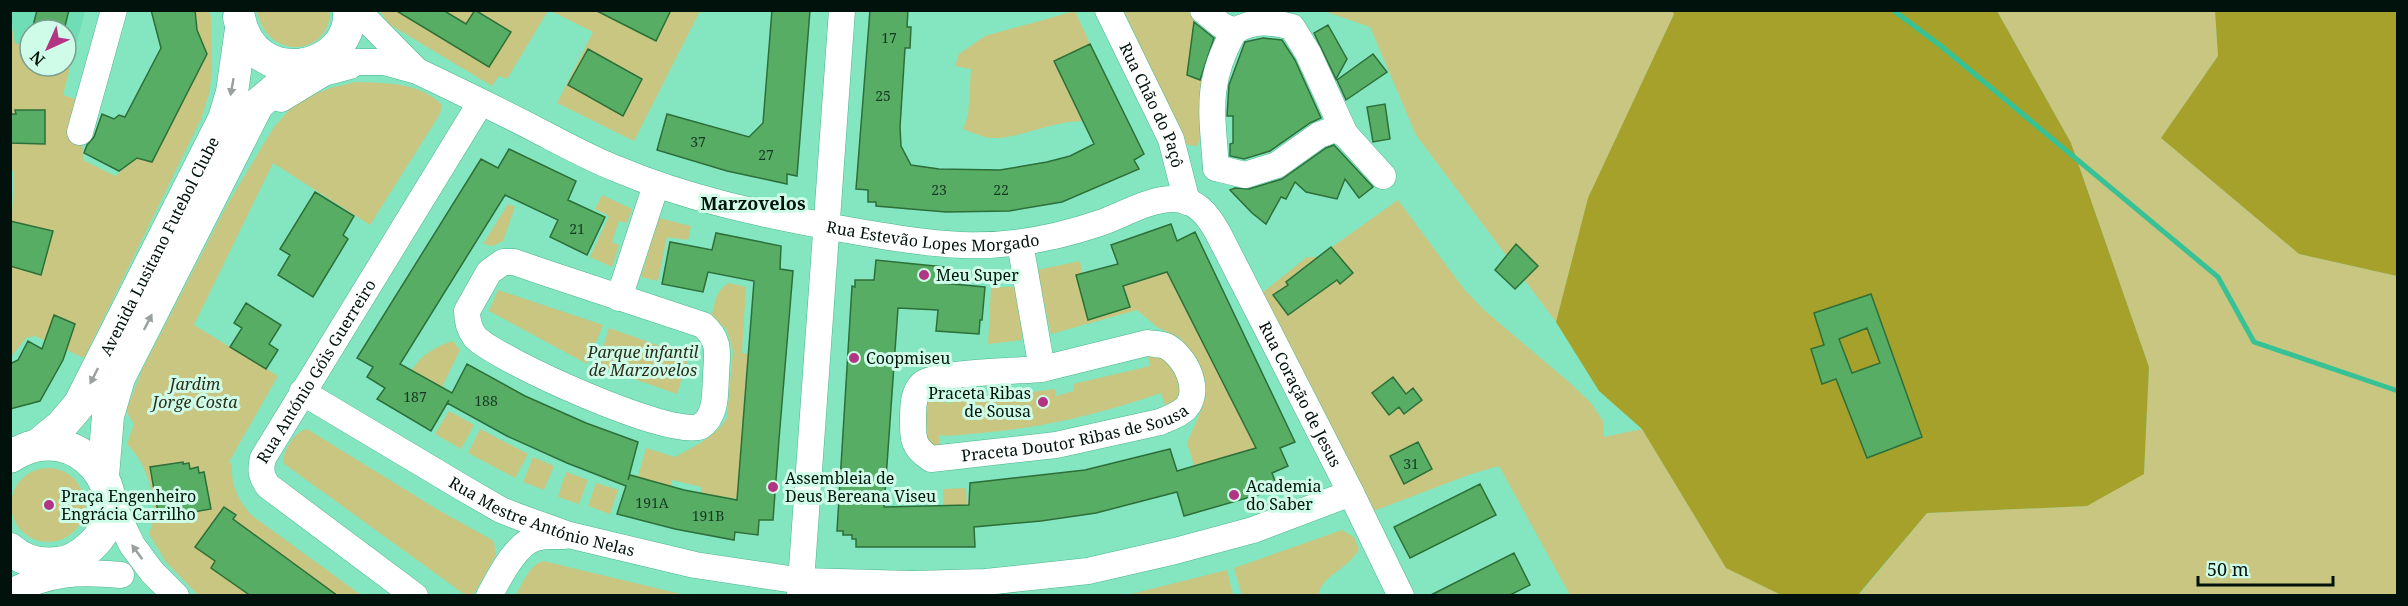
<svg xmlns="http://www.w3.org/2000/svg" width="2408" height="606" viewBox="0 0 2408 606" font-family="'Noto Serif',serif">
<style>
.built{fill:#6fddb5}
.green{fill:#c8c680}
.forest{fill:#a5a12b}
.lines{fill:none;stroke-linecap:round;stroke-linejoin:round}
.stream{stroke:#37c296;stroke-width:5}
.building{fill:#58ad65;stroke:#2c6f38;stroke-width:1.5;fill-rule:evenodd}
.minor-casing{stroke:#4db38f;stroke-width:27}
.major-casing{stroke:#4db38f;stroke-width:33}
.minor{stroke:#fff;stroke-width:26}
.major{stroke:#fff;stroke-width:32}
.oneway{fill:#99a09d}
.poi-dot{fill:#b33482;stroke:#cefce8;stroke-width:2}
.labels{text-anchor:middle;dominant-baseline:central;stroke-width:6;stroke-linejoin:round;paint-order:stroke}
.number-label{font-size:14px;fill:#163922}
.street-label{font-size:16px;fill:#00120b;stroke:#cefce8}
.poi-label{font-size:16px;fill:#00120b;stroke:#cefce8;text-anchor:start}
.park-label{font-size:16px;font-style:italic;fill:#2c2c18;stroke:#cefce8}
.neighbourhood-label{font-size:18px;font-weight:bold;fill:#00120b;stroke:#cefce8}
</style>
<rect width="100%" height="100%" fill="#83e6c1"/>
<!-- built -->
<path class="built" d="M10,11H85L72,60L66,58V30H30V48L15,44Z"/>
<!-- green -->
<path class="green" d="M1195,10L1187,75L1205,82L1202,135L1197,146L1187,145L1124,11Z
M195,11H209L211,17L212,74L209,94L201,119L84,358L35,336L26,338L11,357L10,214H12L14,171L10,170V18L15,43L30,48V66H66V58L72,60L63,95L81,101L83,160L115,176L137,158L152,162L207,54L197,30Z
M257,11H330C330,56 267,62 257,11Z
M380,11H548L507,79L499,76L492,86L389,24Z
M551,11H700L634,141L557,103L593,32Z
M1075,11L1090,44L1054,61L1083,121C1050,121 1021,139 990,138C982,137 971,132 963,129L968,116L971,69L955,66L959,54L985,36Z
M1324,11H1672L1674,14L1588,198L1556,322L1416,135L1370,27Z
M1997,11H2215L2218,56L2161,138L2299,254L2397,276V595L1858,596L1927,513L2087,506L2144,473L2149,367L2071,143Z
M356,82C386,83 420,82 442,105L440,114L370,225L273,163L194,325L278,376L229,462L232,464C231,486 237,497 250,514L361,595H198L166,562L149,534C161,505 148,465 127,444L134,424L126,411L143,368L227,205L274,127L292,107L311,96L330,88Z
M602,195L632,209L627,223L619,221L612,242L619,245L612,267L590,257L609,216L595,209Z
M1398,200L1464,289L1484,310L1570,383L1591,403L1603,421L1604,437L1642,429L1726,568L1781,595H1570L1499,466L1471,474L1371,512L1262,293L1307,257H1318Z
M508,204L515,207L503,241L493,246L483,244Z
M659,218L691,226L688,240L667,237L658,281L641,277Z
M1080,261L1089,320L1130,307L1123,286L1167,272L1256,448L1194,466L1187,443L1203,406L1204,383L1195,359L1180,338L1157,327L1137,310L1051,334L1037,270Z
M729,283L746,287L742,353L748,354L737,499L701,493V487L672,480V486L638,477L646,448L675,457C694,446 716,437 727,418L733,351L727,330L712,315C715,302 716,290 729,283Z
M991,287H1025L1022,340L988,344Z
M498,290L603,325L587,364L489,311Z
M609,328L689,356L677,394L597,366Z
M453,341L460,350L442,387L412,370C421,355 436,346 453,341Z
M1147,352C1170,359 1172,363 1183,384L1175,406L1166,408L1161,393C1103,413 1043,428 981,433C967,434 953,437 939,435V449L928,445L924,435L923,401L933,389H943L946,403L1055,389L1056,396L1073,391V384L1150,366Z
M449,411L474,425L461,449L435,434Z
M307,429L440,511L494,541L496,555L475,592L471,595L464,594L283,463C282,452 296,430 307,429Z
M480,429L528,454L515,478L468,453Z
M533,457L554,466L544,490L523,482Z
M11 505a37 37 0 1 1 74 0a37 37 0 1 1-74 0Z
M566,472L588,480L579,504L558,497Z
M596,483L618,490L610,514L588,506Z
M966,488L967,505L943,506V489Z
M1342,530L1354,537L1359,549C1349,569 1323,574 1318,595H1242L1234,568Z
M543,561L685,595H516C523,583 529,565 543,561Z
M1227,570L1233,595H1127Z"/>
<!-- forest -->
<path class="forest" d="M1672,11H1997L2071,143L2149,367L2144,474L2087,506L1927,513L1858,595H1781L1726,568L1642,429L1599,391L1556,322L1588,198L1674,14Z
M2215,11H2397V276L2299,254L2161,138L2218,56Z"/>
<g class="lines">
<!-- stream -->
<path class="stream" d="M1893,10L1941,46L2218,277L2254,342L2398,391"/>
</g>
<!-- building -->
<path class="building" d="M37,10H69L64,30H32Z
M151,10H195L197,30L207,54L152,162L137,158L119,171L84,153L87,145L94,137L102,114L114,119L119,115L125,117L161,48Z
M395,10H443L466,24L475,10L511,32L489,67Z
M595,10H671L656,41Z
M772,10H810L797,176L787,174V184L727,171L657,150L667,114L749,137L763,123Z
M870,10H908L907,27H911L910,48H905L900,127L901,146L911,165L939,169L1000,170L1047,162L1070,156L1094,144L1054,61L1090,44L1144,154L1134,160L1139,169L1062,202L1009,211L946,212L876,206V202H868V190L856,189Z
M1194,22L1214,38L1200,80L1187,75Z
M1328,25L1347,59L1336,79L1314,33Z
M1263,38L1282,40L1295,60L1321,118L1310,123L1270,151L1244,159L1230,156V144L1233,143V116H1227L1229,85L1245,42Z
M588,49L642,79L623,116L568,85Z
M1373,54L1387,72L1346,100L1337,80Z
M1385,104L1390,139L1373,142L1367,107Z
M15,110H45V144L10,143V114H16Z
M1334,145L1373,187L1359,198L1345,179L1337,199L1306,192L1295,182L1286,199L1281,197L1266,224L1252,213L1230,190L1235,188L1249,189L1282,179L1326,148Z
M509,149L576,181L568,200L605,217L587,255L550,237L558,220L505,195L400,364L452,393L467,364L525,396L586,423L638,442L628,480L630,475L684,490L737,500L754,281L708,272L703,292L662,284L670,242L712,250L716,233L781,246L780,269L793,271L779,439L773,520H759L758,535L735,532L734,540L675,529L617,514L626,486L567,463L507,436L447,403L449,400L431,431L377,399L385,388L367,377L373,367L357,358L481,159L498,168Z
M315,192L354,216L343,235L348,239L313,297L278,275L290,255L280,249Z
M10,221L53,231L41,275L10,266Z
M1171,224L1177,241L1195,232L1295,442L1280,448L1288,466L1272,473L1278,489L1184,516L1177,492L1096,513L1041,521L974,527L975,547H856V539H852V535H843V531H837L852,286L855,287V280H874L876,260L944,267L942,283L985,287L982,320H980L979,334L936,331L938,310L898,308L884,507L969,505L970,483L1085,470L1170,449L1177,471L1256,448L1167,272L1123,286L1130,307L1088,320L1076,275L1118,264L1111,245Z
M1516,244L1538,266L1515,289L1495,270Z
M1331,247L1353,273L1340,284L1337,280L1288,315L1273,295L1288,285L1286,282Z
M1871,294L1922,437L1867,458L1836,379L1822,384L1811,349L1824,345L1814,313ZM1867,328L1880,363L1852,373L1839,339Z
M246,303L281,325L269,344L278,350L266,369L230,347L242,328L234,323Z
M54,315L75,324L63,360L40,401L10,409V364L18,360L28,341L42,349Z
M1393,377L1406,394L1413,388L1422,400L1404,414L1399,407L1389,415L1372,393Z
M1418,442L1432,469L1404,484L1390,456Z
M183,462V464L189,463L190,469L198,467L199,473L204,472L211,509L159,518L150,467Z
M1480,484L1496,515L1410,558L1394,527Z
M224,507L236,515L233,519L338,596H251L211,568L215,561L195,547Z
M1514,553L1530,585L1508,596H1429Z"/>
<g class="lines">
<defs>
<g id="minor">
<path d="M357,10L415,69"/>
<path id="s1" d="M1108,10L1171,139L1187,202"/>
<path d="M1203,10L1221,25L1234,31C1205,84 1212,111 1216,168"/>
<path d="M1234,31C1254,20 1270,21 1292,27L1308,53L1345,134"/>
<path id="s2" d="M320,59L346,62H384L417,71C457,90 496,109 535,129C562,143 589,158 617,169C688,199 761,214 836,228C878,235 919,243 962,245C1009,247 1056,238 1100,223C1123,215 1149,199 1173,199C1196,199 1208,215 1218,233L1351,493L1401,596"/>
<path d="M281,99L324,73L350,66"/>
<path d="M80,132L114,10"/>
<path d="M1216,168L1245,175L1277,165L1319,135L1335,129L1345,134L1383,176"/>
<path id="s3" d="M1020,243L1042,369C1019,371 936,372 922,384C913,392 913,408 913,420C913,440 913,447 931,459L1056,445L1160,422C1169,418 1179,415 1186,408C1202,389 1185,356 1166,346C1160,344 1153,344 1147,343L1042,369"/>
<path d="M503,262H514L540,271L703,325C721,341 717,353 716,375C715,392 717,415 701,426C676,441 497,360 475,337C469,329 467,321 467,311L489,272Z"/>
<path d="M619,298L656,185"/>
<path id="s4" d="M302,392L463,488L501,510L519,517L569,535L695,565L802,581L912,584L986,582L1088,571L1175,551L1253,530L1351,493"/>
<path d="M108,495L132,545L152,572L176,596"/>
<path d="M10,592C52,572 77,571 121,575"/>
<path id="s5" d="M415,596L268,486C261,476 260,470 263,458L481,102"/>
<path d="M489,596C499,578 516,543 536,538C545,535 555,536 564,536"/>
<path d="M800,596L842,10"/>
</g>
<g id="major">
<path d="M239,17C253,92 354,71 349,10"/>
<path id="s6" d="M39,444L61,426L79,405L224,119L232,92L241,29"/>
<path d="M10,457C77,412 144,499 90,547C81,555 70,562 58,563C41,565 23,561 10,549"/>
<path d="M103,476L108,416L119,378L258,104L305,64"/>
</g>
</defs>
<!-- minor casing -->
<use href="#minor" class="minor-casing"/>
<!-- major casing -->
<use href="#major" class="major-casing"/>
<!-- minor -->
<use href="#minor" class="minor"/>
<!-- major -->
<use href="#major" class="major"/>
</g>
<!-- one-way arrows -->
<defs><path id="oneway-solid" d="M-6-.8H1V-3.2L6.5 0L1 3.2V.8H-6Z" transform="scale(1.5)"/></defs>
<g class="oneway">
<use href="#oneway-solid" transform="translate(232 87) rotate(100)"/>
<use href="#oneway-solid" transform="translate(148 322) rotate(-63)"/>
<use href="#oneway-solid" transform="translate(94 376) rotate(117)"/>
<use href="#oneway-solid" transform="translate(137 552) rotate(-126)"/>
</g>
<!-- markers -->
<g class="poi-dot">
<circle cx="924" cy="275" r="6"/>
<circle cx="854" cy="358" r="6"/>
<circle cx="1043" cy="402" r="6"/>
<circle cx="773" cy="487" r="6"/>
<circle cx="1234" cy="495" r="6"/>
<circle cx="49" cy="505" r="6"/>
</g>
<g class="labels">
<!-- number labels -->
<g class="number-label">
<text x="889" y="37">17</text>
<text x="883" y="95">25</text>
<text x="698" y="141">37</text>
<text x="766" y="154">27</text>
<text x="939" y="189">23</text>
<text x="1001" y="189">22</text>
<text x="577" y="228">21</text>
<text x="415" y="396">187</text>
<text x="486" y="400">188</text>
<text x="1411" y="463">31</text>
<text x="652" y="502">191A</text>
<text x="708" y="515">191B</text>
</g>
<!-- street labels -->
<g class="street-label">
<text stroke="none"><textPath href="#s1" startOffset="105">Rua Chão do Paçô</textPath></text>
<text stroke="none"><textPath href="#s2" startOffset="646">Rua Estevão Lopes Morgado</textPath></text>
<text stroke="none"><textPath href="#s6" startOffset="234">Avenida Lusitano Futebol Clube</textPath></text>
<text stroke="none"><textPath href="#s5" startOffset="315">Rua António Góis Guerreiro</textPath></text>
<text stroke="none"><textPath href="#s2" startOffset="1134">Rua Coração de Jesus</textPath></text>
<text stroke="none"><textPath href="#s3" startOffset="480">Praceta Doutor Ribas de Sousa</textPath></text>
<text stroke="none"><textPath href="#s4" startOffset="272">Rua Mestre António Nelas</textPath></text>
</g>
<!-- poi labels -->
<g class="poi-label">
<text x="936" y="275">Meu Super</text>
<text x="866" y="358">Coopmiseu</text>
<text x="1031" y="393" text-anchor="end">Praceta Ribas<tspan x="1031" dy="18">de Sousa</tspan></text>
<text x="785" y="478">Assembleia de<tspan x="785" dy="18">Deus Bereana Viseu</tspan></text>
<text x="1246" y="486">Academia<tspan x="1246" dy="18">do Saber</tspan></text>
<text x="61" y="496">Praça Engenheiro<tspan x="61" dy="18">Engrácia Carrilho</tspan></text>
</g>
<!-- park labels -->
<g class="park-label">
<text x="643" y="352">Parque infantil<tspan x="643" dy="18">de Marzovelos</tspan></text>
<text x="195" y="384">Jardim<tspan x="195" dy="18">Jorge Costa</tspan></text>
</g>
<!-- neighbourhood labels -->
<g class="neighbourhood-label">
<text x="753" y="203">Marzovelos</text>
</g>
</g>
<!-- border -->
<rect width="2408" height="606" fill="none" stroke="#00120b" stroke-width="24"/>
<!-- north arrow -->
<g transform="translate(48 48) rotate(225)"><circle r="28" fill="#cefce8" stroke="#7c9e90" stroke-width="1.5"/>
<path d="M0-4.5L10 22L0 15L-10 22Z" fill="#b33482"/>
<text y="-9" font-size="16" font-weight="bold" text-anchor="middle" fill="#00120b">N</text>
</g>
<!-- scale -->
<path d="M2198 576v9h135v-9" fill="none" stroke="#00120b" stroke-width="3"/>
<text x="2207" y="576" font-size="18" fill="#00120b" stroke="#cefce8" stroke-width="4.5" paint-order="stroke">50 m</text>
</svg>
